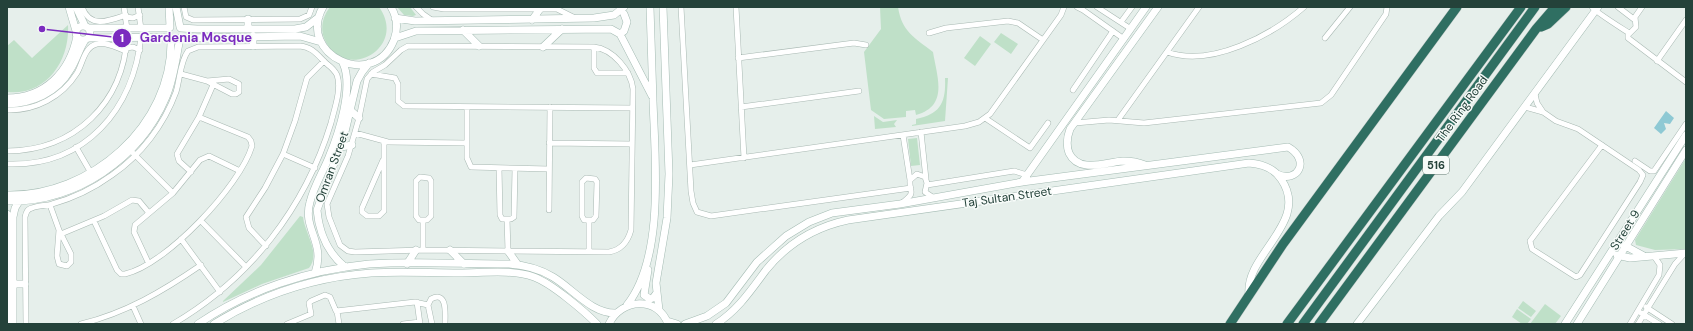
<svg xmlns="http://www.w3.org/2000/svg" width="1693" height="331" viewBox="0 0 1693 331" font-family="'DM Sans',sans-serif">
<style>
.green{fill:#bfe0c8}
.water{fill:#8ec9d4}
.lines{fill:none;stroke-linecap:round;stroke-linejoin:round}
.street-casing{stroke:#a8b8b2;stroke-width:6}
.secondary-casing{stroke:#a4bbb3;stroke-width:8}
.highway-casing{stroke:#c2cac8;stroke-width:10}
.street{stroke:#fff;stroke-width:5}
.secondary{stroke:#fff;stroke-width:7}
.highway{stroke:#2f6f62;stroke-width:9}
.labels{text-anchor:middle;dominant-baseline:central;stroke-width:3;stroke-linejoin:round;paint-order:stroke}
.shield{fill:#f7fbf9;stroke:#637a73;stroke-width:1}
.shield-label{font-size:11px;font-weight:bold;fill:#24423a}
.street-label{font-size:12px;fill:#24423a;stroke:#f7fbf9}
.leader{fill:none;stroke:#7b2cbf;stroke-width:1.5}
.callout-dot{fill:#7b2cbf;stroke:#f7fbf9;stroke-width:1.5}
.mark-label{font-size:12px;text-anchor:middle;font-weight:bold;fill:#fff}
.callout-label{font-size:13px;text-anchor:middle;font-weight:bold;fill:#7b2cbf;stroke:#f7fbf9;stroke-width:3;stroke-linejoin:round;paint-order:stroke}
</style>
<rect width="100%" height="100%" fill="#e6efeb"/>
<!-- green -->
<path class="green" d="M330,7H379C409,49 342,84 324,38C320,27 323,16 330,7Z
M397,7H410L416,15L413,16L404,15Z
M880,7H898C902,32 914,37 933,52C937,77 949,106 916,115L915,110L906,111V117L884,119L871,110L864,52L881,29Z
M68,25C70,60 47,96 7,92V46L14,40L32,58Z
M1001,33L1018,44L1011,54L994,42Z
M980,36L991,44L975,66L964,58Z
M945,78H948L945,121L912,126V125L916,124V119C941,114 946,102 945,78Z
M874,116L883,122L897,120L894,124L896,127L875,129Z
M917,138L920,165L911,166L908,139Z
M1686,158V249L1655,250L1636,245L1635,240Z
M300,216L303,217C305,234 321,253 309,268L262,284L223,302V301L261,265Z
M1523,301L1536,311L1531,317L1518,308Z
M1545,304L1561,316L1555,324H1530Z
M1517,309L1531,319L1527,324H1522L1512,317Z"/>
<!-- water -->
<path class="water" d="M1666,111L1674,118L1670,124L1664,123L1666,129L1661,134L1654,128Z"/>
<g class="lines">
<defs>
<path id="street" d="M82,7C90,29 109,21 126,15
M124,7L127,29
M138,7L141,29
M184,7L186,17L193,20L300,19L309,15L312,7
M416,7L423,14L433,21
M433,7L444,9H557L575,18
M681,7L691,191L693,203L697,212L711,216L911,188
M736,7L744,158
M1077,7L1083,10L1124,39
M1097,7L1131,29
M1592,7C1594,11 1623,29 1629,33
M1618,7L1635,20
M1642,7L1635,17L1636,27L1628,35V38L1686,82
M126,17L133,18L140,15
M1121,22L1132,7
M929,33L946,28L1008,21L1018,23L1043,40
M1325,38L1350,7
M408,46L594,47C613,49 631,71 633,89L631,230C628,241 621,250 609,252L423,250L355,252L348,251L340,245L329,217L327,204L348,156L359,118L367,79L373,72L385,65L401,50Z
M594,47V68L597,73H628
M126,48L133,47L140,50
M1167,52C1211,68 1272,35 1304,7
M738,58L854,43L866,45
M1657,61L1686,20
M181,74L207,81L232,94H236L239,92V84L229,79L207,81
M371,74L395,78L398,84V101L404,106L633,108
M1073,90L1113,31
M1535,94L1537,103L1543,112
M467,107V158L471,167L549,169
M741,107L859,91
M1525,107L1543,112L1556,121L1578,129L1639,170L1643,175L1640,182L1580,275L1576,277L1532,249L1530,241L1602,145
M7,110C35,111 62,97 77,73C83,63 84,47 97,44C106,41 117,48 126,51
M985,118L1030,148L1048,123
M1118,120L1199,7
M1075,123L1109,120L1144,123L1321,103L1331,95L1386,14L1387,7
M921,132L926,179
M355,133L388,142L466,143
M903,135L910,180
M549,143L632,144
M76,147L91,173
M128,148L173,193
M7,151C74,151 124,103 127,36
M283,154L315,168
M383,160L362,208V212L367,216H379L384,211V141
M1635,161L1650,171H1654L1686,124
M7,164C85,167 134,109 141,36
M690,165L965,126L979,122L990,114L1061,15L1064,7
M499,168L500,215L502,219H511L514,217L515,169
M191,172L179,161L177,154L199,117L213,85
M420,177L429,178L431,181V216L427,220H419L416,216V181Z
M586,178L595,179L597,182L596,216L593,220H584L582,216V182Z
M927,185L1014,171L1027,175
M902,203C917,191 909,194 910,180L917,174L925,177L927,183L925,192L934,198
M50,205L59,230
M549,210L550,107
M507,219L508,251
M423,220V250
M589,220V252
M94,221L117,270L121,274H125C166,265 240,186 252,146L251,141L248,137L199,117
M201,221L246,267
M59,230L71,254V262L67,266L59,264L57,256Z
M61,234L104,216L132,200L139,201L149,213
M181,239L220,292
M266,246L249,228L246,217L265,188L283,154L295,121L307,78L324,61
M148,262L134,232L135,225L173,193L200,160L209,156L240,171
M417,302L420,324
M133,306L141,324
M1646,307L1672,324
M337,311L339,324
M1641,313L1659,324
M26,324L25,217C26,213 27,209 32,208C38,205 46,206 52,204C74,198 94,188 112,175C141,155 164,125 176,92C180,79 180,62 188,51L198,47L300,46C313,47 318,56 327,64C331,67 335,71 337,75C342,89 334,110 331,123C305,208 250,279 173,324
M81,324C126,313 163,291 201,265
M287,324L311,314L309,303L311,301L325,295L330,297L336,311L415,302L428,305
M403,324L420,322
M432,324L428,305L431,299C448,290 445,315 445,324
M1630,324L1659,275L1660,265L1654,256
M1638,324L1675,264L1685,253"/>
<path id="secondary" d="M69,7L76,31
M76,7L85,26
M169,7L170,27
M176,7L180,27
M323,7C296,55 374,91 394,40C398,29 397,17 391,7
M395,18L415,21L594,18L614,15L624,7
M248,19V29
M532,20L540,9
M76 33a7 7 0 1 1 14 0a7 7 0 1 1-14 0Z
M89,28H169
M181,28L197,29H295L306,27L319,17
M463,30L479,46
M620,34L624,31L627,22L624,14
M253,36V46
M89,38L169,37
M395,38L416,31L611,29L620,34L652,96
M543,47L562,29
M7,98C45,98 70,72 77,36
M7,104C32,103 57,93 70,70C76,61 79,49 85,40
M351,111L359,118
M341,147L352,145
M1145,165C1138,162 1131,161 1123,161C1106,162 1079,174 1069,153C1066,145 1067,137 1070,129L1158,7
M1022,182L1146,7
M7,195C90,197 173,126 171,39
M7,201C75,203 140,159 166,97C174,78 176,58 180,38L300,36L321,42
M7,214V324
M1622,244L1644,256
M450,250L464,264
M508,251L518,265
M1617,255L1630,258L1686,253
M407,264L416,250
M345,267C328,253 319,232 317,210L344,136L357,81L362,72L369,63
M648,270L644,295L650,299L653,298L656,294
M315,273C326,242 302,229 310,202C314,186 323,172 329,157C339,133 354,87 343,63
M13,284H25
M627,305C665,257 655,159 653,101C652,70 651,38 650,7
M659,310L656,283L667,218L669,174L663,7
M667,321L677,324
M13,324V217L15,208L20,200
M198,324C248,290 308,270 369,264C415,261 462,264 509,264C524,265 540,269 553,277C573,289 592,314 616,313
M214,324C261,295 315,277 371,273C400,271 430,273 459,273C483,273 511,269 534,277C551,283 584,311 597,324
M609,324C621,298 658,296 668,324
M685,324L707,316L726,303L757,262L786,236L809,222L832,213L900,204L1022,182L1288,147C1311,160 1298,184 1277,174
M716,324C738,310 751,290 766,270C787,244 815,227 848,220L1249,163C1262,164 1274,168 1281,179C1311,222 1245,254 1249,294
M1357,324L1439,216L1462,192L1598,7
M1565,324L1686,135
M1577,324L1686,150"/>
<path id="highway" d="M1541,27L1548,24L1566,7
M1230,324L1283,244L1457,7
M1287,324L1521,7
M1303,324L1535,7
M1319,324L1536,29L1555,7"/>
</defs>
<!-- street casing -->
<use href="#street" class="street-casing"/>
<!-- secondary casing -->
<use href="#secondary" class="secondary-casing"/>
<!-- highway casing -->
<use href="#highway" class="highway-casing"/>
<!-- street -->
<use href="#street" class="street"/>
<!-- secondary -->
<use href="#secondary" class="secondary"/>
<!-- highway -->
<use href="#highway" class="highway"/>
</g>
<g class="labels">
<!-- shield labels -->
<rect class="shield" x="1423" y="156" width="26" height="18" rx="3"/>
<g class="shield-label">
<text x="1436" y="165">516</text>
</g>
<!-- street labels -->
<g class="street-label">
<text transform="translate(1462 109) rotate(-54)">The Ring Road</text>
<text transform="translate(332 167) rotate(-70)">Omran Street</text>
<text transform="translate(1007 197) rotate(-8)">Taj Sultan Street</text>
<text transform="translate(1625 230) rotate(-58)">Street 9</text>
</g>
</g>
<!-- callouts -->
<path class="leader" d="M42 29L122 38"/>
<g class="callout-dot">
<circle cx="42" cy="29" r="4"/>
<circle cx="122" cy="38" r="10"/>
</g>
<g class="mark-label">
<text x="122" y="42">1</text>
</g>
<g class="callout-label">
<text x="196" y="42">Gardenia Mosque</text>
</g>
<!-- border -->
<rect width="1693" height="331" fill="none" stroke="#24423a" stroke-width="16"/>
</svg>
